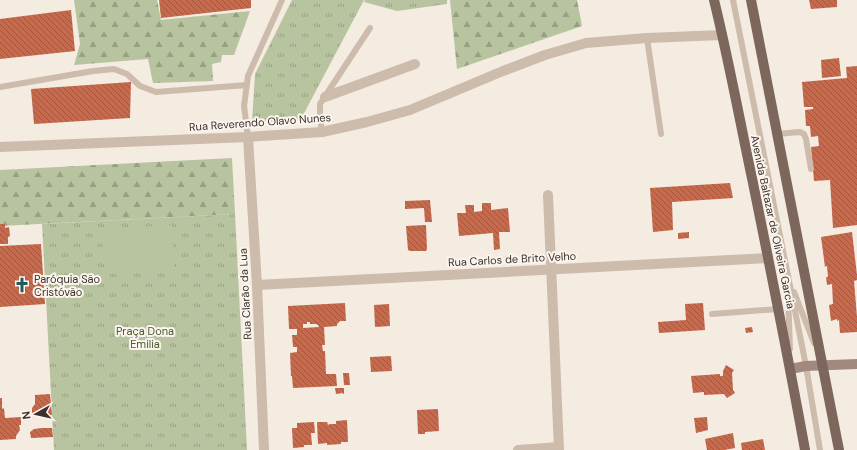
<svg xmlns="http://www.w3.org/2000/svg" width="857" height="450" viewBox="0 0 857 450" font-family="'DM Sans',sans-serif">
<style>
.forest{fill:url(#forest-firs)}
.park{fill:url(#park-tufts)}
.pitch{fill:#b8c4a0}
.building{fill:url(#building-back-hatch);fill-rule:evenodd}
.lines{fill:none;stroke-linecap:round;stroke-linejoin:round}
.lane{stroke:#cdbbac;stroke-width:6}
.street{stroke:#cdbbac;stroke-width:10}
.secondary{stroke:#a18a7d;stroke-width:10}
.primary{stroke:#7d675c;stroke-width:10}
.labels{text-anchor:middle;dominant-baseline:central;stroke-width:4;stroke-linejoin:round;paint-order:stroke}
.street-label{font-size:11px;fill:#3b302b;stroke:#fbf5ee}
.poi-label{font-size:11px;fill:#3b302b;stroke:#fbf5ee;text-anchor:start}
.park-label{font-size:11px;fill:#4a5a2e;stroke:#fbf5ee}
</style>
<defs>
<pattern id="forest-firs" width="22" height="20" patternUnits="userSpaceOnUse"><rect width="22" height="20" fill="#b8c4a0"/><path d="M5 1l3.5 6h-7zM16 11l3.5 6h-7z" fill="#97a083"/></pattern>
<pattern id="park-tufts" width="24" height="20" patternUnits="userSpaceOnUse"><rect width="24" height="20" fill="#b8c4a0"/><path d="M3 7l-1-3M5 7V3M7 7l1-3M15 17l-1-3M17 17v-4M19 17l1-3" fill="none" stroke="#97a083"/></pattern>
<pattern id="building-back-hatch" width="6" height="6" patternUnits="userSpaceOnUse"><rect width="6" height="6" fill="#c8694b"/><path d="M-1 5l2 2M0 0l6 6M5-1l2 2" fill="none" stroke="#a4573f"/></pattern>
</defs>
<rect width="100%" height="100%" fill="#f4ebe1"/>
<!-- forest -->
<path class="forest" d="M74,0H157L161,20L250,11L234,55H222L221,62L212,64L213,81L153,83L148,59L74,65L80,44Z
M450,0H577L582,26L457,69Z
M232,158L235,214L0,226V170Z"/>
<!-- park -->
<path class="park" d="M292,0H364L301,119L289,121L252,122L255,74Z
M365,0H447V4L397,11L364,2Z
M235,214L247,450H54L42,224Z"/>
<!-- pitch -->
<path class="pitch" d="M399,0H442V2L399,4Z
M172,225L174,270L105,274L102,229Z"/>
<!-- building -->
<path class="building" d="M159,0H251V8L161,18Z
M809,0H837V7L811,9Z
M71,10L75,51L0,59V19Z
M839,58L841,76L822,78L821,60Z
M857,66V225L833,228L830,180L814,181L811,147L819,146L818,136L811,137L810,126H806L805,110L813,109V107H804L802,82L847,78L846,67Z
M131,82L130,118L34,124L31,89Z
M730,183L733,198L672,202L673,230L653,232L650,188Z
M430,200L432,222H425L424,208L405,209V201Z
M482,203H491V210L508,208L510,232H499L500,249L494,250L493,233L459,236L457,213H466L465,205H474V212L482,211Z
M0,224H5V228L9,227L10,236L8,237V244H0Z
M426,225L427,249L426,251H410L408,250L406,226Z
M689,232V238L678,239V233Z
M852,232L857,275V280L854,281L857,317V332L840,333L839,320L837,321V319L831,321L829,305L833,304L832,284L827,285L826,277H828L827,266L825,267L821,237Z
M41,244L45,304L0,307V246Z
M345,303L346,321H340L337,324V326L324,327L325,345H322L323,351H325L326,374H336L337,386L293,388L292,376H291L290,353L297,352V347H293L292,335H297V329H289L288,306ZM307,322H310V324H316L318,325L319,327L303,328V324H307Z
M703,303L705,330L659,333L658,322L686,320L685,304Z
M389,304L390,326L375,327L374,305Z
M752,327L753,332L746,333L745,328Z
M391,356L392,371L371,372L370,357Z
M726,365L734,370L732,373L733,390L735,393L727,398L724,394L704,395V392L693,393L691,376L720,374V376H723V371Z
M343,373H349L350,385H344Z
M335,388H344V394H343V393L336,394Z
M50,394L52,415L36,416L32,413V408L35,404V395Z
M0,398H2V409L4,408L5,418L21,417V425H19L20,430L16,436V439L0,440Z
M438,409L439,431L425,432V434H418L417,410Z
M707,417L708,430L696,433L694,418Z
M347,420L348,442H341V444L327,445V443L318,444L317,422H327L328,425L330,424H336V421Z
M314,422L315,433H311L312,445H304V447L293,448L292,428H297V423Z
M42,428H52L53,437L31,438L30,432L34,429Z
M733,433L735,448L724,450H707L705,439Z
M763,439L765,450H742L741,443Z"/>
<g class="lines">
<!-- lane -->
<path class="lane" d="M733,0L806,366L820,450
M647,38L661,134
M0,87L93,71L114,69L127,74L140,86L156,92L247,85
M322,132L320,116V104L370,28
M777,134L800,132L804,134L806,139L811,169
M248,137L244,106L248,76L282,0
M794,292L814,343
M788,295L790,349
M712,314L778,309"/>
<!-- street -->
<path class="street" d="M325,97L415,64
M248,137L257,285L264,450
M0,147L248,137L322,132L367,122L410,110L503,71L545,55L586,43L647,38L722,35
M548,195L559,450
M257,285L768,258
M518,450L559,447"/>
<!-- secondary -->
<path class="secondary" d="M790,369L806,366L857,364"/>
<!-- primary -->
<path class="primary" d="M714,0C729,61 740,122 753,183C771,272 789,361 805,450
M751,0L839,450"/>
</g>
<!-- icons -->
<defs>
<symbol id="church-bare" viewBox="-9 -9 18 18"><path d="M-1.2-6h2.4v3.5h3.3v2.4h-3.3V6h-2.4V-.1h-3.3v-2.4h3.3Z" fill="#1f5a5e" stroke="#fbf5ee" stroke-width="2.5" paint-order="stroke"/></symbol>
</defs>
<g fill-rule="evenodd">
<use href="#church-bare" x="11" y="274" width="22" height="22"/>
</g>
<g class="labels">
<!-- street labels -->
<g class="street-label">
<text transform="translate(260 122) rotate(-4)">Rua Reverendo Olavo Nunes</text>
<text transform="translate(773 222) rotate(78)">Avenida Baltazar de Oliveira Garcia</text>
<text transform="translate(512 259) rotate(-3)">Rua Carlos de Brito Velho</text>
<text transform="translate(245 294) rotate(-93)">Rua Clarão da Lua</text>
</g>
<!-- poi labels -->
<g class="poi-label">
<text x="34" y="279">Paróquia São<tspan x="34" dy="13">Cristóvão</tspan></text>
</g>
<!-- park labels -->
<g class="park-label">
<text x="145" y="331">Praça Dona<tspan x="145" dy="13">Emilia</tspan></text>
</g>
</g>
<!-- north arrow -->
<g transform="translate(36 414) rotate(262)" stroke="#fbf5ee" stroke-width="3" paint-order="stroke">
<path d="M0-3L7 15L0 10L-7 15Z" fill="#3b302b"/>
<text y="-6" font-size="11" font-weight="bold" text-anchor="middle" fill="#3b302b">N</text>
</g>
</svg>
